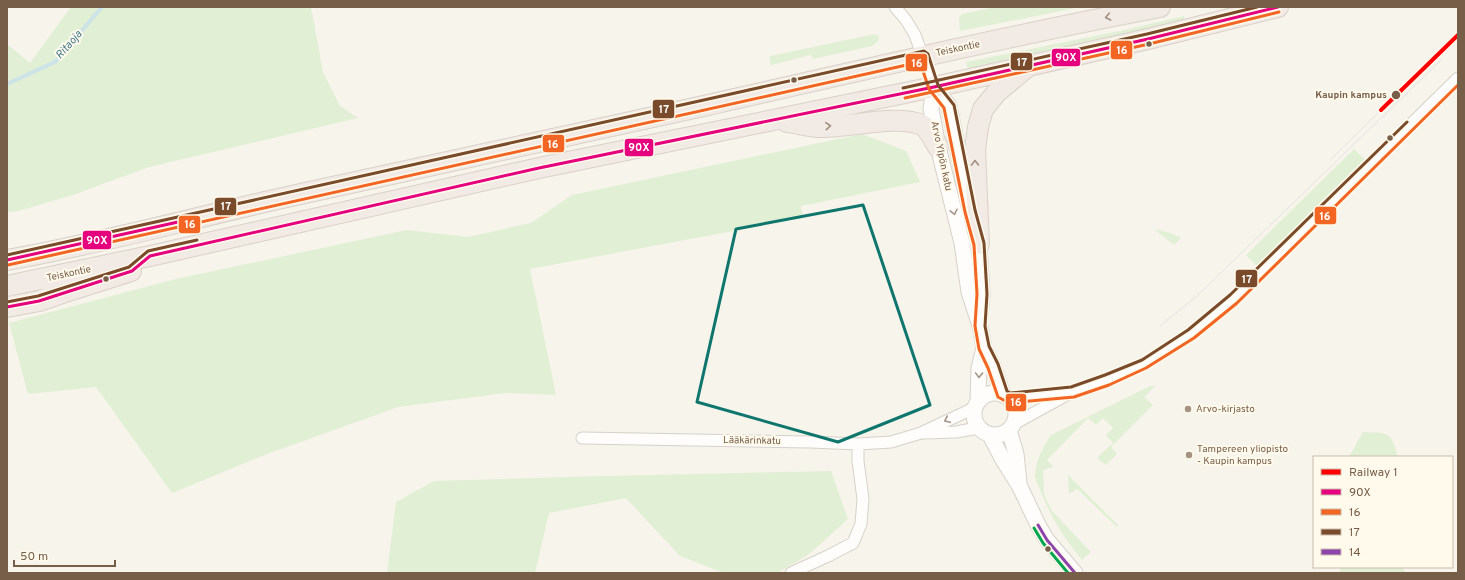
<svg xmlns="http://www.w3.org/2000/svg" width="1465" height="580" viewBox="0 0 1465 580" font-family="Overpass,sans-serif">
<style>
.green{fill:#e1efd5}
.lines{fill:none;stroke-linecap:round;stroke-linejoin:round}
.stream{stroke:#cce3e8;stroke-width:4}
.street-casing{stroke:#d6d1c9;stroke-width:13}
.secondary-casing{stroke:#d7d1c9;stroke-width:17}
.highway-casing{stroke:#d9d1c9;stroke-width:22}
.street{stroke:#fefdfc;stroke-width:11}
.secondary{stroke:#fefdfc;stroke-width:15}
.highway{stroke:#f2eae4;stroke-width:20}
.tram{stroke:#e5e2e5;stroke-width:1}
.bus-1-casing{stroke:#fffaec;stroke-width:6}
.bus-2-casing{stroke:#fffaec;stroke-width:6}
.bus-3-casing{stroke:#fffaec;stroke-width:6}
.bus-4-casing{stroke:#fffaec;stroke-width:6}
.bus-5-casing{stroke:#fffaec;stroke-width:6}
.bus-1{stroke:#e5007d;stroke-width:3}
.bus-2{stroke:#f26522;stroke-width:3}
.bus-3{stroke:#7a4b2a;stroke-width:3}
.bus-4{stroke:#8e44ad;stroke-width:3}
.bus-5{stroke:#00a651;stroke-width:3}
.rail-1-casing{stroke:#fffaec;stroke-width:7}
.rail-1{stroke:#f00;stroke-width:4}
.oneway{stroke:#a28f7f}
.oneway2{stroke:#a69688}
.marked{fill:none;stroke:#0f766e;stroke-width:3;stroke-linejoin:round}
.bus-dot{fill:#775e49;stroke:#fffaec;stroke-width:1.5}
.poi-dot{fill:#a49282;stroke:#fffaec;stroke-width:1.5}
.labels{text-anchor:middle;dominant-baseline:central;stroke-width:4;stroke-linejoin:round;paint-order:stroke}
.street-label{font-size:10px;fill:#775e49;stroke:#fffaec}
.stop-label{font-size:10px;font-weight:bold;fill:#775e49;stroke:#fffaec;text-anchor:end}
.poi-label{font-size:10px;fill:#775e49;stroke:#fffaec;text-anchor:start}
.water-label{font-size:11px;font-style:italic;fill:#41778b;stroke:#fffaec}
.line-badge{stroke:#fffaec;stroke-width:1.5}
.badge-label{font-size:11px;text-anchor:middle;font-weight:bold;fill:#fff}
</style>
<rect width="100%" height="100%" fill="#f7f4eb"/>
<!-- green -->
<path class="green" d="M71,7H311L323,72L340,106L358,118L149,167L73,195L18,211L7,212V44L30,63Z
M996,7H1081L960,31L959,17L962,14Z
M1184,16L1185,21L968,70L966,62L1129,29Z
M875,34L879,36L878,41L872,46L813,59L811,55L771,65L769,57L771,56Z
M862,134L906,151L920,182L801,206L803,218L530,269L556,395L505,393L398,407L267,454L172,493L96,387L28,394L9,323L176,279L407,230L468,237L531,223L572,195Z
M1354,149L1366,161L1257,266L1246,255Z
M1154,229L1170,233L1181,238L1174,245Z
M1156,385L1144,397L1153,405L1111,447L1117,454L1106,465L1097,458L1113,443L1106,435L1113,428L1103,418L1096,425L1088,418L1047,460L1054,467L1043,470L1044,494L1052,511L1091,552L1082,560C1065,539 1051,518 1041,492C1039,487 1035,480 1035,475C1036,460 1043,447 1051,435L1150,386Z
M1363,432C1389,433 1391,431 1398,457H1349Z
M831,471L848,519L808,555L777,573H724L680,556L626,498L549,513L535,573H387L396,502L434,481L604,476Z
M1068,475L1118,525L1117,527L1077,489L1069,494Z
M1340,567H1403L1405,573H1340Z"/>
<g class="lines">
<!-- stream -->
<path class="stream" d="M7,84L55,62L102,7"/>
<defs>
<path id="street" d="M895,7L906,20L915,35L934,87
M1009,398L1068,392
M1014,424L1072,392L1107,380L1144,364L1191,334L1233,299L1458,78
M924,433L956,432L978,428
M582,438L811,442L858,444L891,442L921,433L974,408
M791,573L828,556L853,543L861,524L863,499L858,461V444"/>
<path id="secondary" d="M934,87L931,109L938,147L962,243L969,292L980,326L984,348L993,366L1003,395
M934,87L949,106L970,211L979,244L982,294L980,317
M974 414a21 21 0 1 1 42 0a21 21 0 1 1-42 0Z
M978,402L979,368L984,348
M1009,430L1016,454L1019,482
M990,435L1002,458L1020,487L1038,525L1047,540L1075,573"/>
<path id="highway" d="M787,122C798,123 810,127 821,127C848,128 897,114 922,125C929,129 934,140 938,147
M979,244L975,150L978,127L983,109L997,92L1026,68
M7,260C104,243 200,216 296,195C434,165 571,135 708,105C858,71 1008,36 1160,7
M7,286L150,256L539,168L934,87L1148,39L1278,7
M7,307L39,301L62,293L131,271"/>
</defs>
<!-- street casing -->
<use href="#street" class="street-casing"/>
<!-- secondary casing -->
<use href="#secondary" class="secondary-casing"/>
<!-- highway casing -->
<use href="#highway" class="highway-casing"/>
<!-- street -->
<use href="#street" class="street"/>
<!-- secondary -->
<use href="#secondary" class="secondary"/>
<!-- highway -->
<use href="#highway" class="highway"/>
<!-- tram -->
<path class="tram" d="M1331,159L1381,110
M1160,326L1197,296L1442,59"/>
<defs>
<path id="bus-1" d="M7,260L187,220
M7,307L39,301L132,271L150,256L539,168L934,87L1148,39L1278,7"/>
<path id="bus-2" d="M905,98L1149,44L1279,12
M8,265L920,62L929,89L944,108L965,212L974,245L977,294L975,326L979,349L988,368L998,397L1009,403L1074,397L1109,385L1146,368L1194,338L1237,303L1458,85"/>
<path id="bus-3" d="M903,88L1147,34L1257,7
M7,255L924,51L928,54L938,85L954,105L975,210L984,243L987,294L985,326L989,346L998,364L1007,391L1010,393L1071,387L1105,375L1142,360L1188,330L1230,295L1407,122
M7,302L38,296L107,274L129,267L148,251L197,240"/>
<path id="bus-4" d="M1038,525L1047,540L1075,573"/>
<path id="bus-5" d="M1034,528L1043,543L1068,573"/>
</defs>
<!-- bus-1 casing -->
<use href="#bus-1" class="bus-1-casing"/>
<!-- bus-2 casing -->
<use href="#bus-2" class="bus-2-casing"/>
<!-- bus-3 casing -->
<use href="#bus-3" class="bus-3-casing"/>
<!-- bus-4 casing -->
<use href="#bus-4" class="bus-4-casing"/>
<!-- bus-5 casing -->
<use href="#bus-5" class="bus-5-casing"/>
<!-- bus-1 -->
<use href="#bus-1" class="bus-1"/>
<!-- bus-2 -->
<use href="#bus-2" class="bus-2"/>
<!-- bus-3 -->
<use href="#bus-3" class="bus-3"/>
<!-- bus-4 -->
<use href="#bus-4" class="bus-4"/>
<!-- bus-5 -->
<use href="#bus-5" class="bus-5"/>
<defs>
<path id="rail-1" d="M1381,110L1458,35"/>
</defs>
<!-- rail-1 casing -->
<use href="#rail-1" class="rail-1-casing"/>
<!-- rail-1 -->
<use href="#rail-1" class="rail-1"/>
</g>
<!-- one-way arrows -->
<defs><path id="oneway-chevron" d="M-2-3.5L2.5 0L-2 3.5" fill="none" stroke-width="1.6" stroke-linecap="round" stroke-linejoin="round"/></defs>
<g class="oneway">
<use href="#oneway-chevron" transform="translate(1108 17) rotate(169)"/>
<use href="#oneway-chevron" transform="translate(828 126) rotate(-5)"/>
<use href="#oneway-chevron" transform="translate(975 163) rotate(-91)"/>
</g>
<g class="oneway2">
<use href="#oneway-chevron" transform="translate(954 212) rotate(77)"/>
<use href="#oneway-chevron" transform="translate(979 375) rotate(92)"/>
<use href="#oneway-chevron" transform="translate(947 420) rotate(155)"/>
</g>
<!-- marked area -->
<path class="marked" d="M863,205L930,405L838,442L697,402L736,229Z"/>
<!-- markers -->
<g class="bus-dot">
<circle cx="1149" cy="44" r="3.5"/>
<circle cx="794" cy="80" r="3.5"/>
<circle cx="1396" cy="95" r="5"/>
<circle cx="1390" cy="138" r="3.5"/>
<circle cx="106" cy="279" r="3.5"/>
<circle cx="1048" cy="549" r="3.5"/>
</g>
<g class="poi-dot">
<circle cx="1188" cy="409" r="4"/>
<circle cx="1189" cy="455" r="4"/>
</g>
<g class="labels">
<!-- street labels -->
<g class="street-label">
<text transform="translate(958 49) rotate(-12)">Teiskontie</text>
<text transform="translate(941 156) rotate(78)">Arvo Ylpön katu</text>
<text transform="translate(69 274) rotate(-12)">Teiskontie</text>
<text transform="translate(752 441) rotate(1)">Lääkärinkatu</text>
</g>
<!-- stop labels -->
<g class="stop-label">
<text x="1387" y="95">Kaupin kampus</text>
</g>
<!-- poi labels -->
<g class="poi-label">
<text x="1196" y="409">Arvo-kirjasto</text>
<text x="1197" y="449">Tampereen yliopisto<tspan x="1197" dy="12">- Kaupin kampus</tspan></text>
</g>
<!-- water labels -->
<g class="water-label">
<text transform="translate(69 45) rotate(-49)">Ritaoja</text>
</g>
</g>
<g class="line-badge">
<rect x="1110" y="40" width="23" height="20" rx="4" fill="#f26522"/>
<rect x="1051" y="48" width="30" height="19" rx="4" fill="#e5007d"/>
<rect x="1010" y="52" width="23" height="19" rx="4" fill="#7a4b2a"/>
<rect x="905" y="53" width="23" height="19" rx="4" fill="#f26522"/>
<rect x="652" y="99" width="23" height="20" rx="4" fill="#7a4b2a"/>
<rect x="542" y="134" width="23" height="19" rx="4" fill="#f26522"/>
<rect x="624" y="138" width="30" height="19" rx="4" fill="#e5007d"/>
<rect x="214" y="197" width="23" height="19" rx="4" fill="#7a4b2a"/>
<rect x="1314" y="206" width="23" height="19" rx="4" fill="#f26522"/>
<rect x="178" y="215" width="23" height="19" rx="4" fill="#f26522"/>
<rect x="82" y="230" width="30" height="20" rx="4" fill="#e5007d"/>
<rect x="1235" y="269" width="23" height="19" rx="4" fill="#7a4b2a"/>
<rect x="1005" y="393" width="22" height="19" rx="4" fill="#f26522"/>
</g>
<g class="badge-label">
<text x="1122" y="54">16</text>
<text x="1066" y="61">90X</text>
<text x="1022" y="66">17</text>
<text x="917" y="67">16</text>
<text x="664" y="113">17</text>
<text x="553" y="148">16</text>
<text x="639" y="151">90X</text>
<text x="226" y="210">17</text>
<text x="1325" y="220">16</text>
<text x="190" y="228">16</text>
<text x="97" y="244">90X</text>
<text x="1247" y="283">17</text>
<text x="1016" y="406">16</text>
</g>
<!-- border -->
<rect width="1465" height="580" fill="none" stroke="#775e49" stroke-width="16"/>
<!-- legend -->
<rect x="1313" y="456" width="140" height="112" fill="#fffaec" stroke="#c9bcab"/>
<rect x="1321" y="469" width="20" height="6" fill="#ff0000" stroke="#c9bcab"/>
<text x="1349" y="476" font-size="12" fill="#775e49">Railway 1</text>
<rect x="1321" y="489" width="20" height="6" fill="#e5007d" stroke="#c9bcab"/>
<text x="1349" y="496" font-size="12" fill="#775e49">90X</text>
<rect x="1321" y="509" width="20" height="6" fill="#f26522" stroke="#c9bcab"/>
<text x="1349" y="516" font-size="12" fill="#775e49">16</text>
<rect x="1321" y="529" width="20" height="6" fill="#7a4b2a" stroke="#c9bcab"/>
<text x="1349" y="536" font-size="12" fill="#775e49">17</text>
<rect x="1321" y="549" width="20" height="6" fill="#8e44ad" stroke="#c9bcab"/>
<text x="1349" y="556" font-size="12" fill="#775e49">14</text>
<!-- scale -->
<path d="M14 560v6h101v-6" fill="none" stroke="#775e49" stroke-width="2"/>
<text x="20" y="560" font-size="12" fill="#775e49" stroke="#fffaec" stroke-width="3" paint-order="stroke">50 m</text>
</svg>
